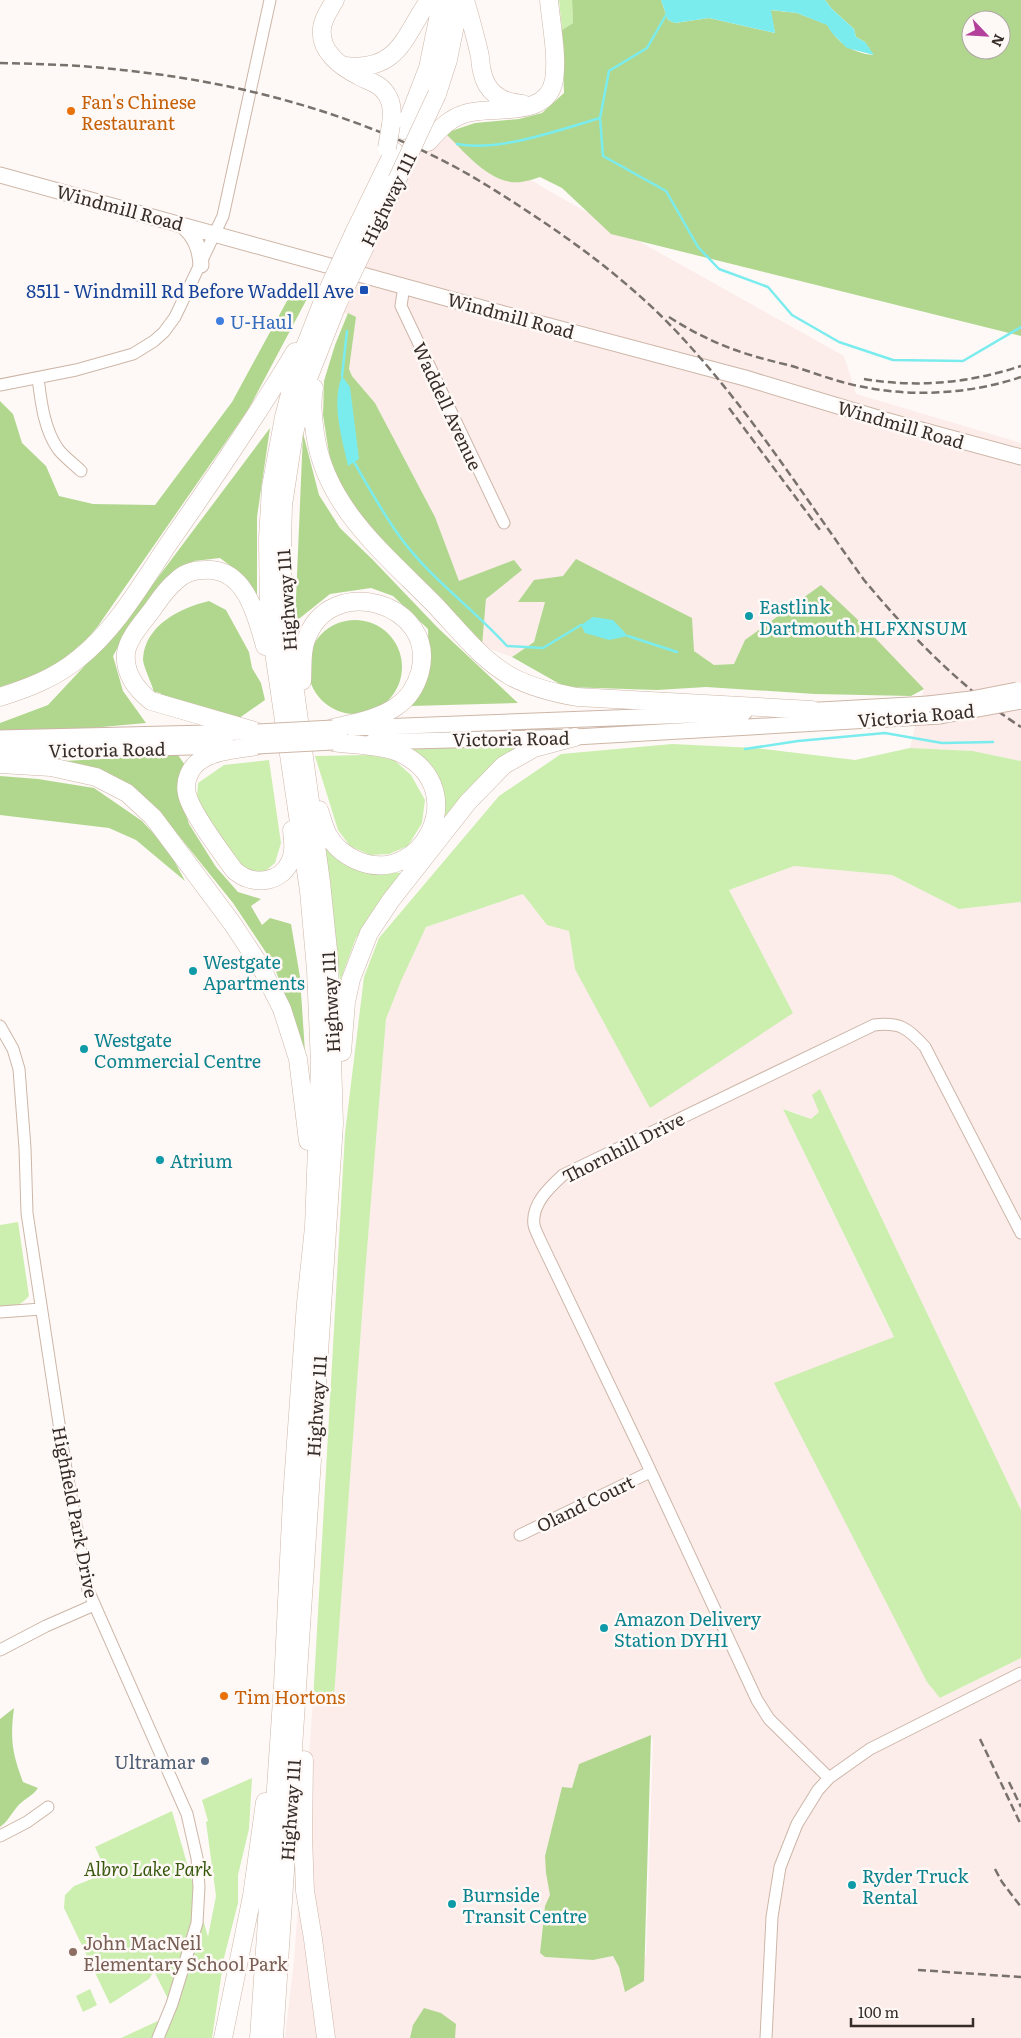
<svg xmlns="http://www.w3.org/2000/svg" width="1021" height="2038" viewBox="0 0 1021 2038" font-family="Literata,serif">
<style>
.industrial{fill:#fcecea;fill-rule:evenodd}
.green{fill:#cceeaf}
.forest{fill:#b1d78f;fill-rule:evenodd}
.water{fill:#7becee}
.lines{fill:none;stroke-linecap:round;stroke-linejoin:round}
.stream{stroke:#7becee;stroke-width:2.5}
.minor-casing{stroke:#cdb6a8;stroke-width:13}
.major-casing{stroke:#cdb6a8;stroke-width:17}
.highway-casing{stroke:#cdb6a8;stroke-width:19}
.minor{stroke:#fff;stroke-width:11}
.major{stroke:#fff;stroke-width:15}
.highway{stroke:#fff;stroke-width:18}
.rail{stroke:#78716c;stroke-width:2.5;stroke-dasharray:8 4;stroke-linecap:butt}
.major-bridge-casing{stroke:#cdb6a8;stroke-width:17;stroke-linecap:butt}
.highway-bridge-casing{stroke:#cdb6a8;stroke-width:19;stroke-linecap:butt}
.major-bridge{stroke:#fff;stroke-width:15}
.highway-bridge{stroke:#fff;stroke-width:18}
.food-dot{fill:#e8710a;stroke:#fef9f6;stroke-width:2}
.transit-dot{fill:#1a4fb4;stroke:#fef9f6;stroke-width:2}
.shop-dot{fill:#3f7fe0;stroke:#fef9f6;stroke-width:2}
.culture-dot{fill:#0f9aa8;stroke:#fef9f6;stroke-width:2}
.service-dot{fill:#5c6f8a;stroke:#fef9f6;stroke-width:2}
.education-dot{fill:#8d6e63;stroke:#fef9f6;stroke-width:2}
.labels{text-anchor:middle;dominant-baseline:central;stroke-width:5;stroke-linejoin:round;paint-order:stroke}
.food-label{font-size:18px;fill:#c56008;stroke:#fef9f6;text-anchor:start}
.street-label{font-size:18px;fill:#362d28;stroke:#fef9f6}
.transit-label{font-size:18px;fill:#164399;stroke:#fef9f6;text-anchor:end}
.shop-label{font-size:18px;fill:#366cbe;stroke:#fef9f6;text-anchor:start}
.culture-label{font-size:18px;fill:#0d838f;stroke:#fef9f6;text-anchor:start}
.service-label{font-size:18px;fill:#4e5e75;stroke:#fef9f6;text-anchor:end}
.park-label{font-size:18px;font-style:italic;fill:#37580d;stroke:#fef9f6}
.education-label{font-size:18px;fill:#785e54;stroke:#fef9f6;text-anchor:start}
</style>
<rect width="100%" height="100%" fill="#fef9f6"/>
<!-- industrial -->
<path class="industrial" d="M423,114L549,191L844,356L856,394L1021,443V761L973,751L910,748L924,689L745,640L734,664L714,665L694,651L563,576L534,581L519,602H545L534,642L512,657L482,646L486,599L521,570L514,560L459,582L435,517L375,403L352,376L349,369L356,317L330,309Z
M794,866L892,875L959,909L1021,902V1510L820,1089L819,1112L811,1120L797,1113L783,1109L894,1338L927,1682L941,1698L1021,1658V2038H285L294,1961L313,1701L334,1697L365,1274L386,1019L401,981L426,927L523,894L547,925L569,931L575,969L793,1013L729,890ZM651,1735L653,1741L646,1955L625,1991L619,1967L613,1956L593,1960L545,1957L540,1953L545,1906L550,1895L545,1856L562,1787L572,1788L579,1764Z"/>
<!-- green -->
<path class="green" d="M559,0H572L573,23L562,30Z
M672,744L755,748L855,760L910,748L973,751L1021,761V902L959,909L892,875L794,866L729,890L793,1013L650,1108L575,969L569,931L547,925L523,894L426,927L401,981L386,1019L365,1274L334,1697L313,1701L345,1133L364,977L379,938L499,796L561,754Z
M412,748H518L440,829L444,799L432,770Z
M369,755L394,760L411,775L425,800L422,823L408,846L389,854L370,855L350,846L338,830L315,756Z
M269,760L281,843L275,863L263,873L243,870L215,832L197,798L198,783L224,765Z
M324,847L361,869L402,873L356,938L340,981Z
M820,1089L1021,1510V1658L940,1698L927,1682L774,1383L894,1337L783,1109L811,1119L819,1112L812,1095Z
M18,1222L29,1296C21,1306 12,1307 0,1308V1225Z
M252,1778L249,1829L238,1875V1903L224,1958L212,2038H121L175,2013L154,1971L149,1979L110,2004L64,1908L65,1895L74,1886L107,1873L95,1847L172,1811L208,1937L216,1896L206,1822L208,1821L202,1800Z
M90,1989L97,2005L83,2012L76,1996Z"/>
<!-- forest -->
<path class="forest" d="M572,0H661L668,20L675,23L709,18L775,33L770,10L797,13L828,25C837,43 853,53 873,55L865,42L856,37L854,29L832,9L825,0H1021V336L611,234L562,188L540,177C534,179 528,181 521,182C491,186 465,152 445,133L475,123L519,119L542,113L564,93L562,30L573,23ZM971,20H1001V50H971Z
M294,288L309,295L248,410L98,626L74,655L46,672L0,687V401L13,414L22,443L46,466L59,496L93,504L155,505L232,402Z
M348,313L356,317L349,369L352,376L375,403L435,517L459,581L514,560L522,570L486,599L482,646L437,601L347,502L331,466L323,415L324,381L335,345Z
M270,428L257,517V607C248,580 243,575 220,558L194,561L160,586L133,620L113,656L123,691L146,723L80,729L0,730V723L48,705L120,628Z
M303,433L319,495L340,528L373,560L438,628L518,703L411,706L429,672L428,629L393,596L371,588L330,594L295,622Z
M576,559L692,618L694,651L714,665L734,664L745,640L821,585L857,619L924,689L911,696L815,694L706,687L657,690L565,687L512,657L534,642L545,602H518L534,580L563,576Z
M209,601L226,610L249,652L252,668L261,683L265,700L235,721L165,699L160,693L154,692C152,684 143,666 143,659C145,625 180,608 209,601Z
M308 667a47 47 0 1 1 94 0a47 47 0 1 1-94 0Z
M178,755L185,765L177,786L189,824L216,867L238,892L261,899L251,906L262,925L270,918L291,924L300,977L305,1052L273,963L233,903L171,826L152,807L63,761Z
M0,776L38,779L94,788L142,821L168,849L185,881L136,840L109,828L0,815Z
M14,1708C10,1739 12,1753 23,1782L38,1788C33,1795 28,1797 22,1802C13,1809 10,1820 0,1827V1719Z
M651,1735L644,1981L625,1992L619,1967L613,1956L593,1960L545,1957L540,1953L545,1906L550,1895L546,1873L545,1856L562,1787L572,1788L579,1764Z
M424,2008L441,2013L456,2024L455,2038H410L413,2025Z"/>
<!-- water -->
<path class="water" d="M661,0H825L832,9L854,29L856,37L865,42L874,55L847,48L832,33L827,25L797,13L771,10L775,33L709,18L675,23L668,20Z
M342,376L350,387L359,459L348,466C342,438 331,404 342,376Z
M593,617L613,620L628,636L609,640L585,633L581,625Z"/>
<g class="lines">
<!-- stream -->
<path class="stream" d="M666,15L647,48L609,71L600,118L603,156L666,191L698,247L719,269L768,287L792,315L839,342L893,360L963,361L1021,327
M457,144C499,152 559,130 600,118
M342,376L347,331
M354,462C368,486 382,512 398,534C427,576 473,608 507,646L543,648L581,625
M628,636L677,652
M745,749L798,741L885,733L942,743L993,742"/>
<defs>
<path id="minor" d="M404,286L401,306L504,523
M38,378C41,402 44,429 58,449C64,457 74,464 81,471
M0,385L76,370L133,354L154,341L164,332L175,317L223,216L270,0
M0,1026L13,1049L19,1069L25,1148L27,1213L65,1463L88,1590L187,1814L197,1858L199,1887L197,1923L172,2004L158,2038
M0,1312L41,1309
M520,1535L650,1472
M0,1650L46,1626L94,1605
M829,1778L769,1719L757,1700L644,1457L540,1240C538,1235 535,1230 534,1225C531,1204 550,1187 563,1175L874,1025C900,1022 908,1028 925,1047L1021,1233
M0,1836L27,1822L48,1807
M766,2038L772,1917L780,1867L797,1824L818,1790L829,1778L870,1749L1021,1673"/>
<path id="major" d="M0,175L504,314L745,378L881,419L1021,457
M182,225C195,236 200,248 201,265
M802,711L928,704
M352,728L744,713
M0,738L249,732
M372,742L575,737L940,716
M0,752L228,746"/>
<path id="highway" d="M335,0C330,9 323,18 322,28C319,51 341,67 359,76C370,82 381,84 387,95C393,104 392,115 391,125
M465,0C470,17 475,35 479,52C481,59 480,65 482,71C486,93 503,103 523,104
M345,66C398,72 404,37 429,0
M437,94L448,60L460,0
M404,130L428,68L442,0
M428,142C439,130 448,119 464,114C490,104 547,121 554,80C558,57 551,24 549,0
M354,233L394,151
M369,238L397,180
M314,388C311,403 313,418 315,433C325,507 385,554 434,604C458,629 481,660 512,677C533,688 554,693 577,697L812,710
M302,681C303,667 301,653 306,640C329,571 438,603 420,672C416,686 409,698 397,706C379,719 354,723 333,728
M0,697C28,688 55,678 78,659C117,628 142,583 169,543C213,480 256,417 295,352
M258,732L151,701C136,689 124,673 126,653C128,638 143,622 152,610C159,600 166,589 176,581C183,574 193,570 204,570C245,567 256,614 265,646
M257,746C240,749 216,750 201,760C190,767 184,781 187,794C191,813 222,853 234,870C251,886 280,884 290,862C295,852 293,841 292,830
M0,764L51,767L96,777L127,793L153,817L232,923L261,967L282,1009L298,1059L308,1141
M319,810C322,818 324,828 328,835C334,846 345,855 356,860C421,889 472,791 404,755C387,745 354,745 333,742
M342,1052L346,1002L351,979L369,933L391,900L468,802L504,765L534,748L575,737
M304,1760L303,1837L305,1891L313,1939L326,2038
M223,2038L252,1896L265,1802
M259,2038L283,1685L292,1498L306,1303L314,1227L320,1064L316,970L309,891L269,618L268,539L271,487L284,417L297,367L323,301
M274,2038L334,1124L329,960L321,882L286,625L282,577V543L283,505L294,433L309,376L337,305"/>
</defs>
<!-- minor casing -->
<use href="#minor" class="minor-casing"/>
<!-- major casing -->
<use href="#major" class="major-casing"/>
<!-- highway casing -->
<use href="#highway" class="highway-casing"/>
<!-- minor -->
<use href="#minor" class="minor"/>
<!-- major -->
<use href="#major" class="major"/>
<!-- highway -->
<use href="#highway" class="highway"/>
<!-- rail -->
<path class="rail" d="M0,63C41,64 82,65 122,70C239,82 354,113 457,168C486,184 512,201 539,219C587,251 635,288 675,330C747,406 803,495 864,580C910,635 961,688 1021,727
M669,317C710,343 741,354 788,365C806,370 824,377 842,382C900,398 964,396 1021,377
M864,379C918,388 969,383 1021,366
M729,408L820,530
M980,1739L1021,1825
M1009,1782L1021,1807
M995,1869L1002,1882L1021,1907
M918,1970L1021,1977"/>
<defs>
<path id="major-bridge" d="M928,704L971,699L1017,690
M940,716L1021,701
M258,732L333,728
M257,746L333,742"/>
<path id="highway-bridge" d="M387,148L391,125
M397,180L437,94
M323,301L354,233
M337,305L369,238"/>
</defs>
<!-- major-bridge casing -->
<use href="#major-bridge" class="major-bridge-casing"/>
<!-- highway-bridge casing -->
<use href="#highway-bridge" class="highway-bridge-casing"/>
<!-- major-bridge -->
<use href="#major-bridge" class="major-bridge"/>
<!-- highway-bridge -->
<use href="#highway-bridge" class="highway-bridge"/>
</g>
<!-- markers -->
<g class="food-dot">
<circle cx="71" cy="111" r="5"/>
<circle cx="224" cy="1696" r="5"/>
</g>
<rect class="transit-dot" x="359" y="285" width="10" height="10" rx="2.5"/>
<circle class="shop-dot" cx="220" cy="321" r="5"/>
<g class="culture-dot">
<circle cx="749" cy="616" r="5"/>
<circle cx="193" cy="971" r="5"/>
<circle cx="84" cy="1049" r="5"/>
<circle cx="160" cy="1160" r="5"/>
<circle cx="604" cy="1628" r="5"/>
<circle cx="852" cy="1885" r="5"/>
<circle cx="452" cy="1904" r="5"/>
</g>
<circle class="service-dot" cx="205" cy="1761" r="5"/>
<circle class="education-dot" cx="73" cy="1952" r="5"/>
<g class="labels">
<!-- food labels -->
<g class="food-label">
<text x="81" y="101">Fan's Chinese<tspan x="81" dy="21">Restaurant</tspan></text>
<text x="234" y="1696">Tim Hortons</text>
</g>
<!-- street labels -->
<g class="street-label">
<text transform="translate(388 199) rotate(-64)">Highway 111</text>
<text transform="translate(120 207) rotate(15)">Windmill Road</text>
<text transform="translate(511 315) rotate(15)">Windmill Road</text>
<text transform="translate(448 406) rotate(65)">Waddell Avenue</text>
<text transform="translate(901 424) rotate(16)">Windmill Road</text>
<text transform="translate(286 600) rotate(-94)">Highway 111</text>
<text transform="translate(916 715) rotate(-5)">Victoria Road</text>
<text transform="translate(511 738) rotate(-1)">Victoria Road</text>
<text transform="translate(107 749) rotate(-1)">Victoria Road</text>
<text transform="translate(330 1002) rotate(-93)">Highway 111</text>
<text transform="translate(623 1147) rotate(-27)">Thornhill Drive</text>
<text transform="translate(316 1406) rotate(-86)">Highway 111</text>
<text transform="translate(585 1503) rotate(-26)">Oland Court</text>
<text transform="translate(76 1512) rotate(79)">Highfield Park Drive</text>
<text transform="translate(290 1810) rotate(-86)">Highway 111</text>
</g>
<!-- transit labels -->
<g class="transit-label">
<text x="354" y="290">8511 - Windmill Rd Before Waddell Ave</text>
</g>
<!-- shop labels -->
<g class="shop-label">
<text x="230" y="321">U-Haul</text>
</g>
<!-- culture labels -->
<g class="culture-label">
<text x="759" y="606">Eastlink<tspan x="759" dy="21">Dartmouth HLFXNSUM</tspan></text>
<text x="203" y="961">Westgate<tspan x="203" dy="21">Apartments</tspan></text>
<text x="94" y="1039">Westgate<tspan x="94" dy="21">Commercial Centre</tspan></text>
<text x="170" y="1160">Atrium</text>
<text x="614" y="1618">Amazon Delivery<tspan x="614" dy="21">Station DYH1</tspan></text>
<text x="862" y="1875">Ryder Truck<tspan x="862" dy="21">Rental</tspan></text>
<text x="462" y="1894">Burnside<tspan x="462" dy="21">Transit Centre</tspan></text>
</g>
<!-- service labels -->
<g class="service-label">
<text x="195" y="1761">Ultramar</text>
</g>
<!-- park labels -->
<g class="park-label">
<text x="148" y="1868">Albro Lake Park</text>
</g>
<!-- education labels -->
<g class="education-label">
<text x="83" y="1942">John MacNeil<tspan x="83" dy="21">Elementary School Park</tspan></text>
</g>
</g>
<!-- north arrow -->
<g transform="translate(986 35) rotate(115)"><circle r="24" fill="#fef9f6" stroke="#aea7a4"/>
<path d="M0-4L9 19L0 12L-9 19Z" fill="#b3419c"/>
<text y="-8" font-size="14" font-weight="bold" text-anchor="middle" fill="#362d28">N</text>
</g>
<!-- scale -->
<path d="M851 2018v8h122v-8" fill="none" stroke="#362d28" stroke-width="2.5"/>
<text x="858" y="2018" font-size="15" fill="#362d28" stroke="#fef9f6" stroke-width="4" paint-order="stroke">100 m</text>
</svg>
